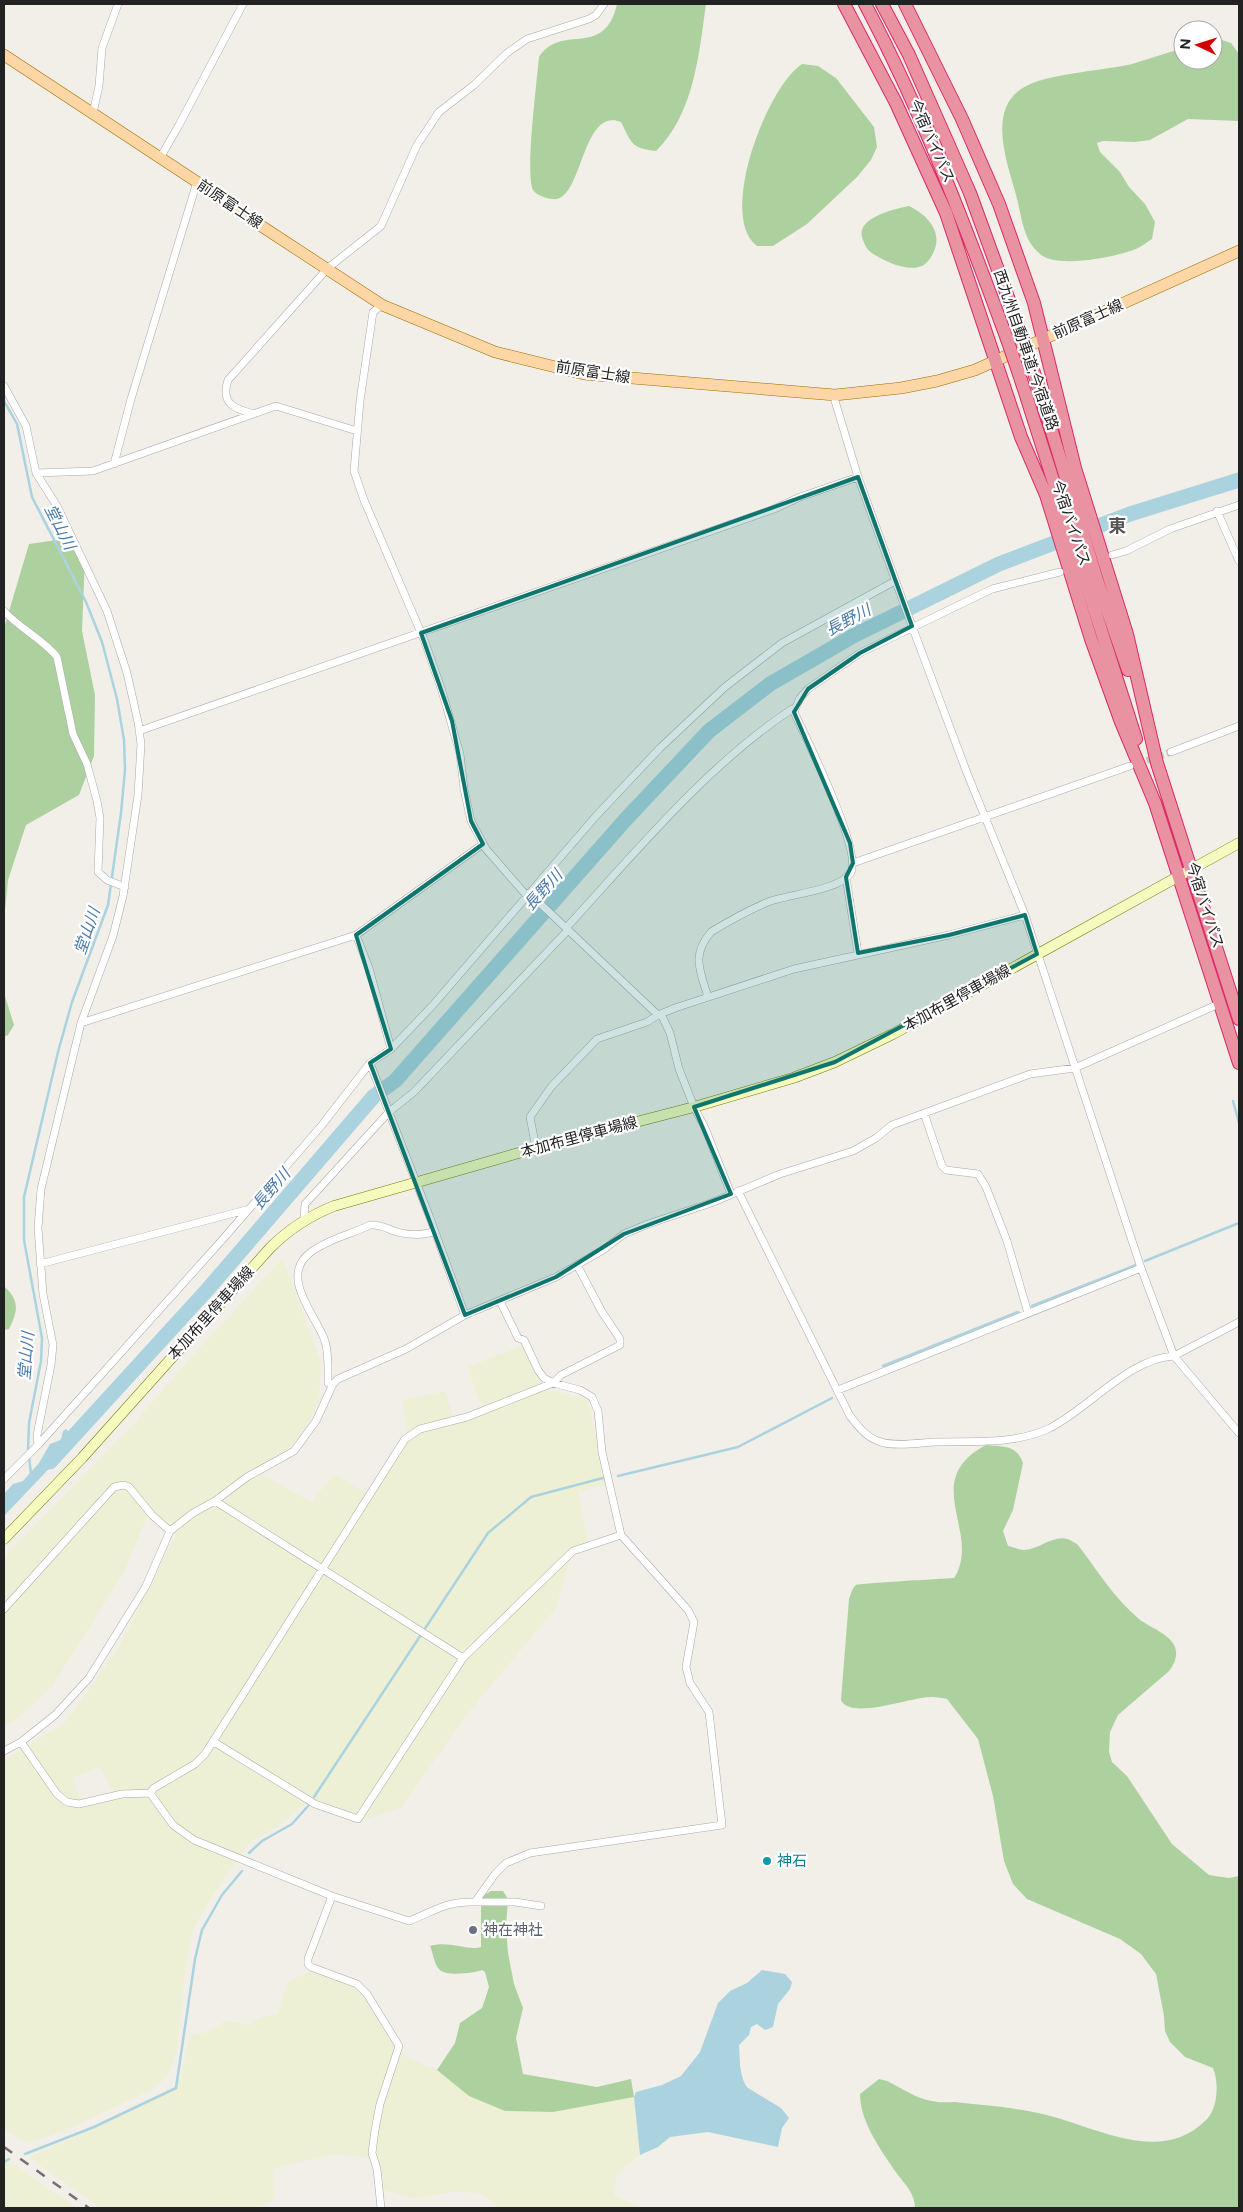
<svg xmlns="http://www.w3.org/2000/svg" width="1243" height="2212" viewBox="0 0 1243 2212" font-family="Figtree,'Noto Sans JP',sans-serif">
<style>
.farmland{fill:#eef0d5;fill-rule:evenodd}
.forest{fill:#add19e}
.water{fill:#aad3df}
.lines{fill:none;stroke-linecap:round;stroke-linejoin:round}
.stream{stroke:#aad3df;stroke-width:2.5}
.river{stroke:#aad3df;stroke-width:15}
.street-tunnel{stroke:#c8c6c1;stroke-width:7;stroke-dasharray:7 3.5;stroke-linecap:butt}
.street-casing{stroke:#a9a9a9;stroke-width:8}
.secondary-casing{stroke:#707d05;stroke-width:11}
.primary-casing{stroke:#a06b00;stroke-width:12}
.highway-casing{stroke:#dc2a67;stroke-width:14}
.street{stroke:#fff;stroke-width:7}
.secondary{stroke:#f7fabf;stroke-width:10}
.primary{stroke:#fcd6a4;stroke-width:11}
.highway{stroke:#e892a2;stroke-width:12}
.rail{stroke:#707070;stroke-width:2.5;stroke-dasharray:10 10;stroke-linecap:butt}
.highway-bridge-casing{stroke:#dc2a67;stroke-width:14;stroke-linecap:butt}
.highway-bridge{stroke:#e892a2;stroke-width:12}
.marked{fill:#0f766e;fill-opacity:0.2;stroke:#0f766e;stroke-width:4;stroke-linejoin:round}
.culture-dot{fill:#0f9aa8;stroke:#fff;stroke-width:2}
.worship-dot{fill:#6b7280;stroke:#fff;stroke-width:2}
.labels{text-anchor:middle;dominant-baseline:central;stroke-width:4.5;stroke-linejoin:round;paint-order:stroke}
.street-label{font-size:15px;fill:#222;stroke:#fff}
.culture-label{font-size:15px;fill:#0d838f;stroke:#fff;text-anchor:start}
.worship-label{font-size:15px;fill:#5b616d;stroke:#fff;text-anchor:start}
.water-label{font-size:16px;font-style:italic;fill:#4a7aab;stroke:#fff}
.quarter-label{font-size:18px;font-weight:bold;fill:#555;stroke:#fff}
</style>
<rect width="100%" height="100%" fill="#f2efe9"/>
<!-- farmland -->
<path class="farmland" d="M283,1258L321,1362L319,1401L307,1426L288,1449L260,1466L264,1475L311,1502L334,1474L372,1496L407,1443L403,1400L445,1391L456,1423L484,1414L467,1367L522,1346L545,1392L552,1390L588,1400L606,1484L578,1492L588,1543L574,1547L556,1608L465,1717L402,1807L355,1823L305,1804L279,1826L249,1844L210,1900L193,1929L185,1972L177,2051L168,2076L151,2090L69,2129L27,2143L4,2130V1760L64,1723L118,1649L176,1534L151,1507L124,1572L52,1687L16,1720L4,1726V1557L130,1428L189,1359ZM99,1767L114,1793L81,1801L73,1778Z
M313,1970L362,1990L372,2011L390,2033L392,2040L402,2055L437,2070L469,2096L553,2112L634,2097L640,2155L617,2174L614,2196L644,2208H499L481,2193L450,2192L417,2199L378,2188L372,2158L333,2154L273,2169L274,2201L255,2208L213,2206L209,2208H101L28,2157L76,2137L172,2088L181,2078L189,2036L207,2032L225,2021L250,2025L261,2017L278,2014L287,1982Z
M4,2157L77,2208H4Z"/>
<!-- forest -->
<path class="forest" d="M617,4H706C699,54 694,114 656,151C630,148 632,143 621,122C583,107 583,193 557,199C550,200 537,196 533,190C525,174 537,80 539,57C562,22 604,60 617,4Z
M1222,40L1231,43L1239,54V121L1188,119L1150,140L1135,142L1103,141L1097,143L1100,152L1120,172L1129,187L1145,204L1155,222L1152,239C1147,242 1141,247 1136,249C1116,257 1056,269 1040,254C1022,239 1022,216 1016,195C1008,165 987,112 1021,89C1045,73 1103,71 1132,64C1149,59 1166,53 1183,48V60H1213V41Z
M802,64L818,66L836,78L874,127L877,147L871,160L857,177L807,224L773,246H757C717,216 767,87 802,64Z
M909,206C926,214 943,231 934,251C932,256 928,263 922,266C907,272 887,262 875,255C868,251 866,248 863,240C853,218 895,209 909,206Z
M64,539L85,556L82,631L95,695L94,756L79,795L26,825L8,880L4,921V628L29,544Z
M4,993L14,1025L8,1035L4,1037Z
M4,1286C20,1301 18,1311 9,1329L4,1330Z
M986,1445C1003,1447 1016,1444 1023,1463L1013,1510L1003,1531L1008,1546C1013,1547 1020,1550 1024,1550C1046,1548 1057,1528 1078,1545C1097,1570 1115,1599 1139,1619C1150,1628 1174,1635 1176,1651C1177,1658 1173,1667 1168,1672L1118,1715L1110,1732L1109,1752L1112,1762L1127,1776L1172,1844L1209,1875L1229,1878L1239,1876V2208H915C915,2191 901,2181 893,2168C878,2146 860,2120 860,2094L879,2079L887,2081C900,2087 917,2099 932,2101C939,2103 947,2102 955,2102C982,2105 1011,2107 1038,2113C1092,2124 1160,2168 1207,2119C1218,2107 1219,2083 1213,2068L1185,2057L1170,2042L1165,2031L1164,2016L1156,1974L1141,1954L1120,1939L1027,1899L1013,1884L1004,1861L993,1796L978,1739L947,1699C942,1698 937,1697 932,1697C913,1696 851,1721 841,1700L849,1599C851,1594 852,1588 856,1585C860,1583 941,1579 954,1578C983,1533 918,1481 986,1445Z
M491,1891H503L508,1899L506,1927L508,1953L514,1984L523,2008L516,2038L523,2074L597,2087L631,2079L634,2097L553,2112L505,2111L469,2096L437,2070L455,2043L460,2023L482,2008L489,1987L485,1972L482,1970C474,1973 445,1977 439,1969C434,1964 433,1953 430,1946C448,1940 468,1951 481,1947V1897Z"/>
<!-- water -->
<path class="water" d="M66,1429L72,1435L63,1444V1454L4,1516V1494L13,1484L23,1481L39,1463L50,1444L61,1440L63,1431Z
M762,1970L785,1974L792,1982L790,1989L778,2004L773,2027L765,2030L757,2024L751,2027L749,2035L739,2045C740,2058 739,2078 748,2088L781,2108L789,2118L782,2128L778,2147L708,2132L670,2137L658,2147L640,2155L634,2097L636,2092L662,2085L681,2076L700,2052L718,2003L730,1991L747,1983Z"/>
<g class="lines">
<!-- stream -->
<path class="stream" d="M4,401L17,424L32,497L86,602L102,642L117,699L124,740L125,770L121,813L108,905L72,1002L58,1052L24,1197V1240L42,1338L41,1361L29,1423L28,1452
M1233,1101L1239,1123
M1145,1261L1239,1223
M1032,1306L1136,1265
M883,1366L1018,1312
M29,1457L31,1474
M618,1476L738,1447L832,1398
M314,1797L488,1533L531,1497L603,1478
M249,1853L262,1841L292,1824L308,1806
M25,2154L94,2127L176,2088L195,1959L202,1930L222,1895L242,1871
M4,2162L9,2159"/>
<!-- river -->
<path class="river" d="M50,1462L208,1289L374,1096L395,1081L626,819L709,731L770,684L855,635L999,564L1130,514L1239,480"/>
<!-- street-tunnel -->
<path class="street-tunnel" d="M1137,764L1171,752"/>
<defs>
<path id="street" d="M93,113L99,86L102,48L118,4
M160,158L179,125L243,4
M382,305L373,312L360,401L354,471L364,500L425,642L442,691L460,754L464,789L471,821L486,849L527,896
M4,386L26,426L36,473L57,506L107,611L127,673L138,722L141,744L138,795L123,896L113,936L81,1023L41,1189L38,1228L43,1294L53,1345L51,1365L37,1435L38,1445
M835,395V401L858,477L912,626L967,773L1025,915L1141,1268L1174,1356L1239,1433
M254,414C235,409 220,404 228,380L328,268L381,226L417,145L439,112L474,85L507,53L527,39L589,19L596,15L604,4
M114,464L131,399L197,182
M36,473L93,471L276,406L357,431
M1217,511L1239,561
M1112,555L1126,551L1170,529L1239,505
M4,611C20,629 43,639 57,657L73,734L87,764L97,801L100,818L98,872L107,880L125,887
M794,712L800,698L808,689L860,653L992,589L1060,572
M139,731L774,509L800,497L858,477
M1171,752L1239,726
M853,863L1130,766
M846,877L858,953
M529,893L658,1015
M566,928C635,853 707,765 792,709L794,712
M356,935L369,968L391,1049
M708,997C700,971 691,955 711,932C729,921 749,910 768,902C788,894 837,891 850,874C865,855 805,736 794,712
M661,1014L670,1033L679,1069L694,1107L705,1128L731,1194
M81,1023L356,935L483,844
M370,1063L430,1218L465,1315
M924,1113L942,1166L946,1170L978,1174L986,1187L1007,1241L1028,1313
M536,1148L530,1117L551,1087L597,1039L647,1022L658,1015L675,1008L794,969L949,935L1025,915
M738,1191L850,1416C857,1425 866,1437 878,1441C891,1447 919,1443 934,1442C973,1441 1014,1445 1050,1428C1089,1408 1130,1358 1174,1356L1239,1322
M304,1220L305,1204L389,1112L414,1092L568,930
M40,1264L246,1210
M333,1384L328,1383C328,1369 329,1354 325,1341C316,1315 278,1276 311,1252C328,1239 352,1234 370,1225C380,1224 386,1228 394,1231C405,1235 424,1236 435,1231
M838,1390L1141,1268
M4,1479L38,1445L223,1239L322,1125L370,1063L391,1049L433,1005L596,816L660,748L725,687L782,643L895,581
M215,1501L463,1658
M4,1609L114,1487L124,1485L129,1487L152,1515L170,1531
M21,1742L57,1794L67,1802L79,1804L122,1794L150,1793L154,1788L195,1764L205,1754L405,1439L420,1429L467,1417L553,1383L561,1375L620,1345V1339L602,1312L577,1265
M214,1742L315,1804L358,1819L463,1658L573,1551L621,1535
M4,1751L21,1742L55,1715L89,1678L146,1586L170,1531L193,1513L215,1501L247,1477L294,1451L316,1421L333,1384L338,1379L406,1349L465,1315L556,1277L603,1250L624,1234L648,1224L711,1203L780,1174L853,1151L876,1138L892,1125L1030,1074L1075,1068L1221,1003
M150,1793L173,1825L194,1840L332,1896L409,1921C435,1911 445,1901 475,1902L495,1874L506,1863L530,1853L722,1825L709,1712L690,1683L686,1667L694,1622L688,1610L621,1535L602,1452L598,1411L592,1397L580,1390L553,1383L544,1378L538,1370L524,1340L518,1338L500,1301
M332,1896L308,1959V1964L311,1967L357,1984L367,1994L399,2046L380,2104L375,2130L372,2153L377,2169L381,2208
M475,1902H515L541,1906"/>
<path id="secondary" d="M4,1539L82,1458L270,1248C289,1229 309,1216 334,1206L536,1148L694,1107L793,1078L835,1062L893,1034L1239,843"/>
<path id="primary" d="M4,55L197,182L223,201L382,305L495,352L584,374L835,395L901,388L937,381L975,370L1239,251"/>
<path id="highway" d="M844,4L896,103L946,213L1021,437L1046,495L1091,639L1121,722L1155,803L1239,1063
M865,4C922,112 965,225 1007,339
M882,4L909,55L970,193L1021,333
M905,4L962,119L999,204L1034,303L1075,468L1127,634L1157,763L1239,1019
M1035,376L1097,580L1128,670
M1021,380L1136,739"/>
</defs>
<!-- street casing -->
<use href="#street" class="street-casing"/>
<!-- secondary casing -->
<use href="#secondary" class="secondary-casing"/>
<!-- primary casing -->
<use href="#primary" class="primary-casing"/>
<!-- highway casing -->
<use href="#highway" class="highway-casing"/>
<!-- street -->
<use href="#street" class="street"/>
<!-- secondary -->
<use href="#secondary" class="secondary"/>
<!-- primary -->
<use href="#primary" class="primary"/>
<!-- highway -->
<use href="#highway" class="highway"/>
<!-- rail -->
<path class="rail" d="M4,2147L89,2208"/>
<defs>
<path id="highway-bridge" d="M1021,333L1035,376
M1007,339L1021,380"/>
</defs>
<!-- highway-bridge casing -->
<use href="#highway-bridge" class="highway-bridge-casing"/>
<!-- highway-bridge -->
<use href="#highway-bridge" class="highway-bridge"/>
</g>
<!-- marked area -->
<path class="marked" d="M858,477L912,626L860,653L808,689L794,712L850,843L853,863L846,877L858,953L949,935L1025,915L1037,954L835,1062L694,1107L731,1194L624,1234L556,1277L465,1315L370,1063L391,1049L356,935L483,844L471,821L452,721L421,633Z"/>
<!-- markers -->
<circle class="culture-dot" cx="767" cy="1861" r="5"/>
<circle class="worship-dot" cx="473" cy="1930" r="5"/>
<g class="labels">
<!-- street labels -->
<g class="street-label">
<text transform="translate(932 141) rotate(66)">今宿バイパス</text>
<text transform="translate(230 204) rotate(34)">前原富士線</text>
<text transform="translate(1088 319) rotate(-24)">前原富士線</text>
<text transform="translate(1026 350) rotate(71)">西九州自動車道;今宿道路</text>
<text transform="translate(593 372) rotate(9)">前原富士線</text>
<text transform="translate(1071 523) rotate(71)">今宿バイパス</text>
<text transform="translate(1205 905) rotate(72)">今宿バイパス</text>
<text transform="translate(957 998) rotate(-29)">本加布里停車場線</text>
<text transform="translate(579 1137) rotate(-15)">本加布里停車場線</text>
<text transform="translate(211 1313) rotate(-48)">本加布里停車場線</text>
</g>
<!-- culture labels -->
<g class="culture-label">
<text x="777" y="1861">神石</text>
</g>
<!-- worship labels -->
<g class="worship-label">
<text x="483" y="1930">神在神社</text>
</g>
<!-- water labels -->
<g class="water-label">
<text transform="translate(60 527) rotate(63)">堂山川</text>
<text transform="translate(848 620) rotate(-28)">長野川</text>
<text transform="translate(543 890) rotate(-48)">長野川</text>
<text transform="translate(87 931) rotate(-71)">堂山川</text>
<text transform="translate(271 1189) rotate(-49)">長野川</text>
<text transform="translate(26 1356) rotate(-85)">堂山川</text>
</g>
<!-- quarter labels -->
<g class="quarter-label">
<text x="1117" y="526">東</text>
</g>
</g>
<!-- border -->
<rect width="1243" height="2212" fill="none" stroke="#222222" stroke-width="10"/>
<!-- north arrow -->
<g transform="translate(1198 45) rotate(274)"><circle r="24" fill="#ffffff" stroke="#a7a7a7"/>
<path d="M0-4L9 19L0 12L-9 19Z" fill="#d40000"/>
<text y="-8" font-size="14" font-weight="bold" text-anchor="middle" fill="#222222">N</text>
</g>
</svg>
